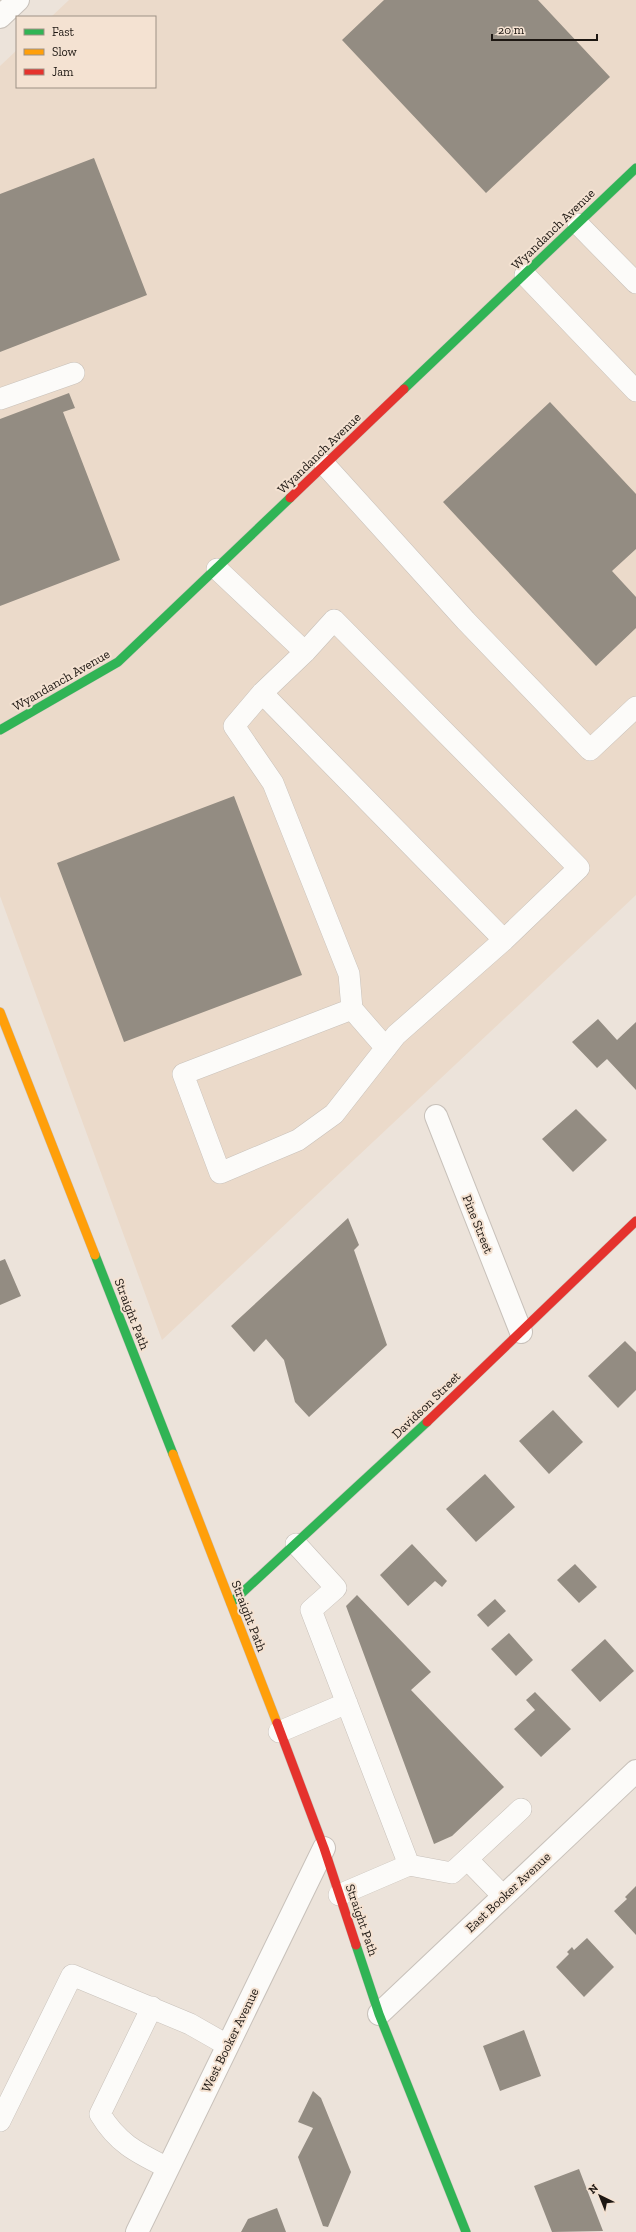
<svg xmlns="http://www.w3.org/2000/svg" width="636" height="2232" viewBox="0 0 636 2232" font-family="'Zilla Slab',serif">
<style>
.built{fill:#ebdaca}
.building{fill:#938c82}
.lines{fill:none;stroke-linecap:round;stroke-linejoin:round}
.lane-casing{stroke:#c8c1ba;stroke-width:22}
.street-casing{stroke:#c8c1ba;stroke-width:24}
.fast-casing{stroke:#c8c1ba;stroke-width:10}
.slow-casing{stroke:#c8c1ba;stroke-width:10}
.jam-casing{stroke:#c8c1ba;stroke-width:10}
.lane{stroke:#fcfbf9;stroke-width:21}
.street{stroke:#fcfbf9;stroke-width:22}
.fast{stroke:#30b455;stroke-width:9}
.slow{stroke:#ff9f0a;stroke-width:9}
.jam{stroke:#e5322d;stroke-width:9}
.labels{text-anchor:middle;dominant-baseline:central;stroke-width:4;stroke-linejoin:round;paint-order:stroke}
.street-label{font-size:13px;fill:#1d1712;stroke:#f4e2d2}
</style>
<rect width="100%" height="100%" fill="#ece3da"/>
<!-- built -->
<path class="built" d="M69,0H636V895L162,1340L0,896V66L17,50V87H155V17H51Z"/>
<!-- building -->
<path class="building" d="M384,0H538L610,77L486,193L342,40Z
M94,158L147,295L0,352V194Z
M69,393L75,408L63,412L120,560L0,606V419Z
M550,402L636,494V549L612,571L636,597V628L596,666L443,502Z
M234,796L302,975L124,1042L57,863Z
M598,1019L617,1040L636,1022V1090L607,1059L597,1068L572,1042Z
M576,1109L607,1140L573,1172L542,1139Z
M348,1218L359,1245L354,1250L387,1345L309,1417L295,1402L284,1360L266,1339L254,1352L231,1326Z
M5,1259L21,1296L0,1305V1261Z
M625,1341L636,1352V1390L618,1408L588,1376Z
M553,1410L583,1442L549,1474L519,1441Z
M485,1474L515,1507L476,1542L446,1509Z
M412,1544L447,1581L442,1587L435,1581L408,1606L380,1575Z
M575,1564L597,1587L579,1603L557,1580Z
M357,1595L431,1672L411,1690L504,1787L452,1836L434,1844L346,1606Z
M495,1599L506,1611L488,1627L477,1615Z
M509,1633L533,1660L516,1676L491,1649Z
M605,1639L634,1671L600,1702L571,1670Z
M535,1692L571,1729L541,1757L514,1729L535,1710L526,1700Z
M636,1886V1935L614,1911L627,1899L625,1897Z
M587,1938L614,1967L584,1997L556,1967L569,1954L567,1952L572,1947L574,1950Z
M524,2030L541,2076L500,2091L483,2046Z
M313,2091L321,2098L351,2172L328,2227L323,2226L298,2157L313,2128L298,2122Z
M579,2169L603,2231L552,2232L534,2186Z
M277,2208L286,2232H241L248,2219Z"/>
<g class="lines">
<defs>
<path id="lane" d="M578,224L636,283
M525,275L636,391
M0,399L74,373
M325,465L466,621L590,750L636,707
M217,569L305,652L262,693L504,940L579,868L334,620L305,652
M262,693L234,726L273,783L349,974L352,1009L183,1074L220,1173L298,1140L334,1114L396,1035L504,940
M352,1009L386,1048
M296,1544L336,1588L311,1610L409,1865L452,1873L521,1809
M279,1732L347,1703
M467,1859L503,1896
M339,1895L409,1865
M152,2007L100,2114C118,2144 138,2153 168,2168
M0,2121L72,1975L190,2024L227,2045"/>
<path id="street" d="M0,17L18,0
M436,1116L521,1332
M379,2014L636,1771
M137,2232L324,1848"/>
<path id="fast" d="M404,389L636,168
M0,730L118,662L290,498
M95,1255L173,1454
M231,1603L427,1422
M356,1945L379,2014L466,2232"/>
<path id="slow" d="M0,1012L95,1255
M173,1454L277,1723"/>
<path id="jam" d="M290,498L404,389
M427,1422L636,1221
M277,1723L324,1848L356,1945"/>
</defs>
<!-- lane casing -->
<use href="#lane" class="lane-casing"/>
<!-- street casing -->
<use href="#street" class="street-casing"/>
<!-- fast casing -->
<use href="#fast" class="fast-casing"/>
<!-- slow casing -->
<use href="#slow" class="slow-casing"/>
<!-- jam casing -->
<use href="#jam" class="jam-casing"/>
<!-- lane -->
<use href="#lane" class="lane"/>
<!-- street -->
<use href="#street" class="street"/>
<!-- fast -->
<use href="#fast" class="fast"/>
<!-- slow -->
<use href="#slow" class="slow"/>
<!-- jam -->
<use href="#jam" class="jam"/>
</g>
<g class="labels">
<!-- street labels -->
<g class="street-label">
<text transform="translate(553 229) rotate(-44)">Wyandanch Avenue</text>
<text transform="translate(319 453) rotate(-44)">Wyandanch Avenue</text>
<text transform="translate(61 680) rotate(-30)">Wyandanch Avenue</text>
<text transform="translate(478 1224) rotate(68)">Pine Street</text>
<text transform="translate(132 1314) rotate(69)">Straight Path</text>
<text transform="translate(426 1405) rotate(-44)">Davidson Street</text>
<text transform="translate(249 1616) rotate(69)">Straight Path</text>
<text transform="translate(508 1892) rotate(-43)">East Booker Avenue</text>
<text transform="translate(362 1920) rotate(71)">Straight Path</text>
<text transform="translate(230 2040) rotate(-64)">West Booker Avenue</text>
</g>
</g>
<!-- legend -->
<rect x="16" y="16" width="140" height="72" fill="#f4e2d2" stroke="#9e9185"/>
<rect x="24" y="29" width="20" height="6" fill="#30b455" stroke="#9e9185"/>
<text x="52" y="36" font-size="12" fill="#1d1712">Fast</text>
<rect x="24" y="49" width="20" height="6" fill="#ff9f0a" stroke="#9e9185"/>
<text x="52" y="56" font-size="12" fill="#1d1712">Slow</text>
<rect x="24" y="69" width="20" height="6" fill="#e5322d" stroke="#9e9185"/>
<text x="52" y="76" font-size="12" fill="#1d1712">Jam</text>
<!-- north arrow -->
<g transform="translate(600 2196) rotate(317)" stroke="#f4e2d2" stroke-width="3" paint-order="stroke">
<path d="M0-3L7 15L0 10L-7 15Z" fill="#1d1712"/>
<text y="-6" font-size="11" font-weight="bold" text-anchor="middle" fill="#1d1712">N</text>
</g>
<!-- scale -->
<path d="M492 34v6h105v-6" fill="none" stroke="#1d1712" stroke-width="2"/>
<text x="498" y="34" font-size="12" fill="#1d1712" stroke="#f4e2d2" stroke-width="3" paint-order="stroke">20 m</text>
</svg>
